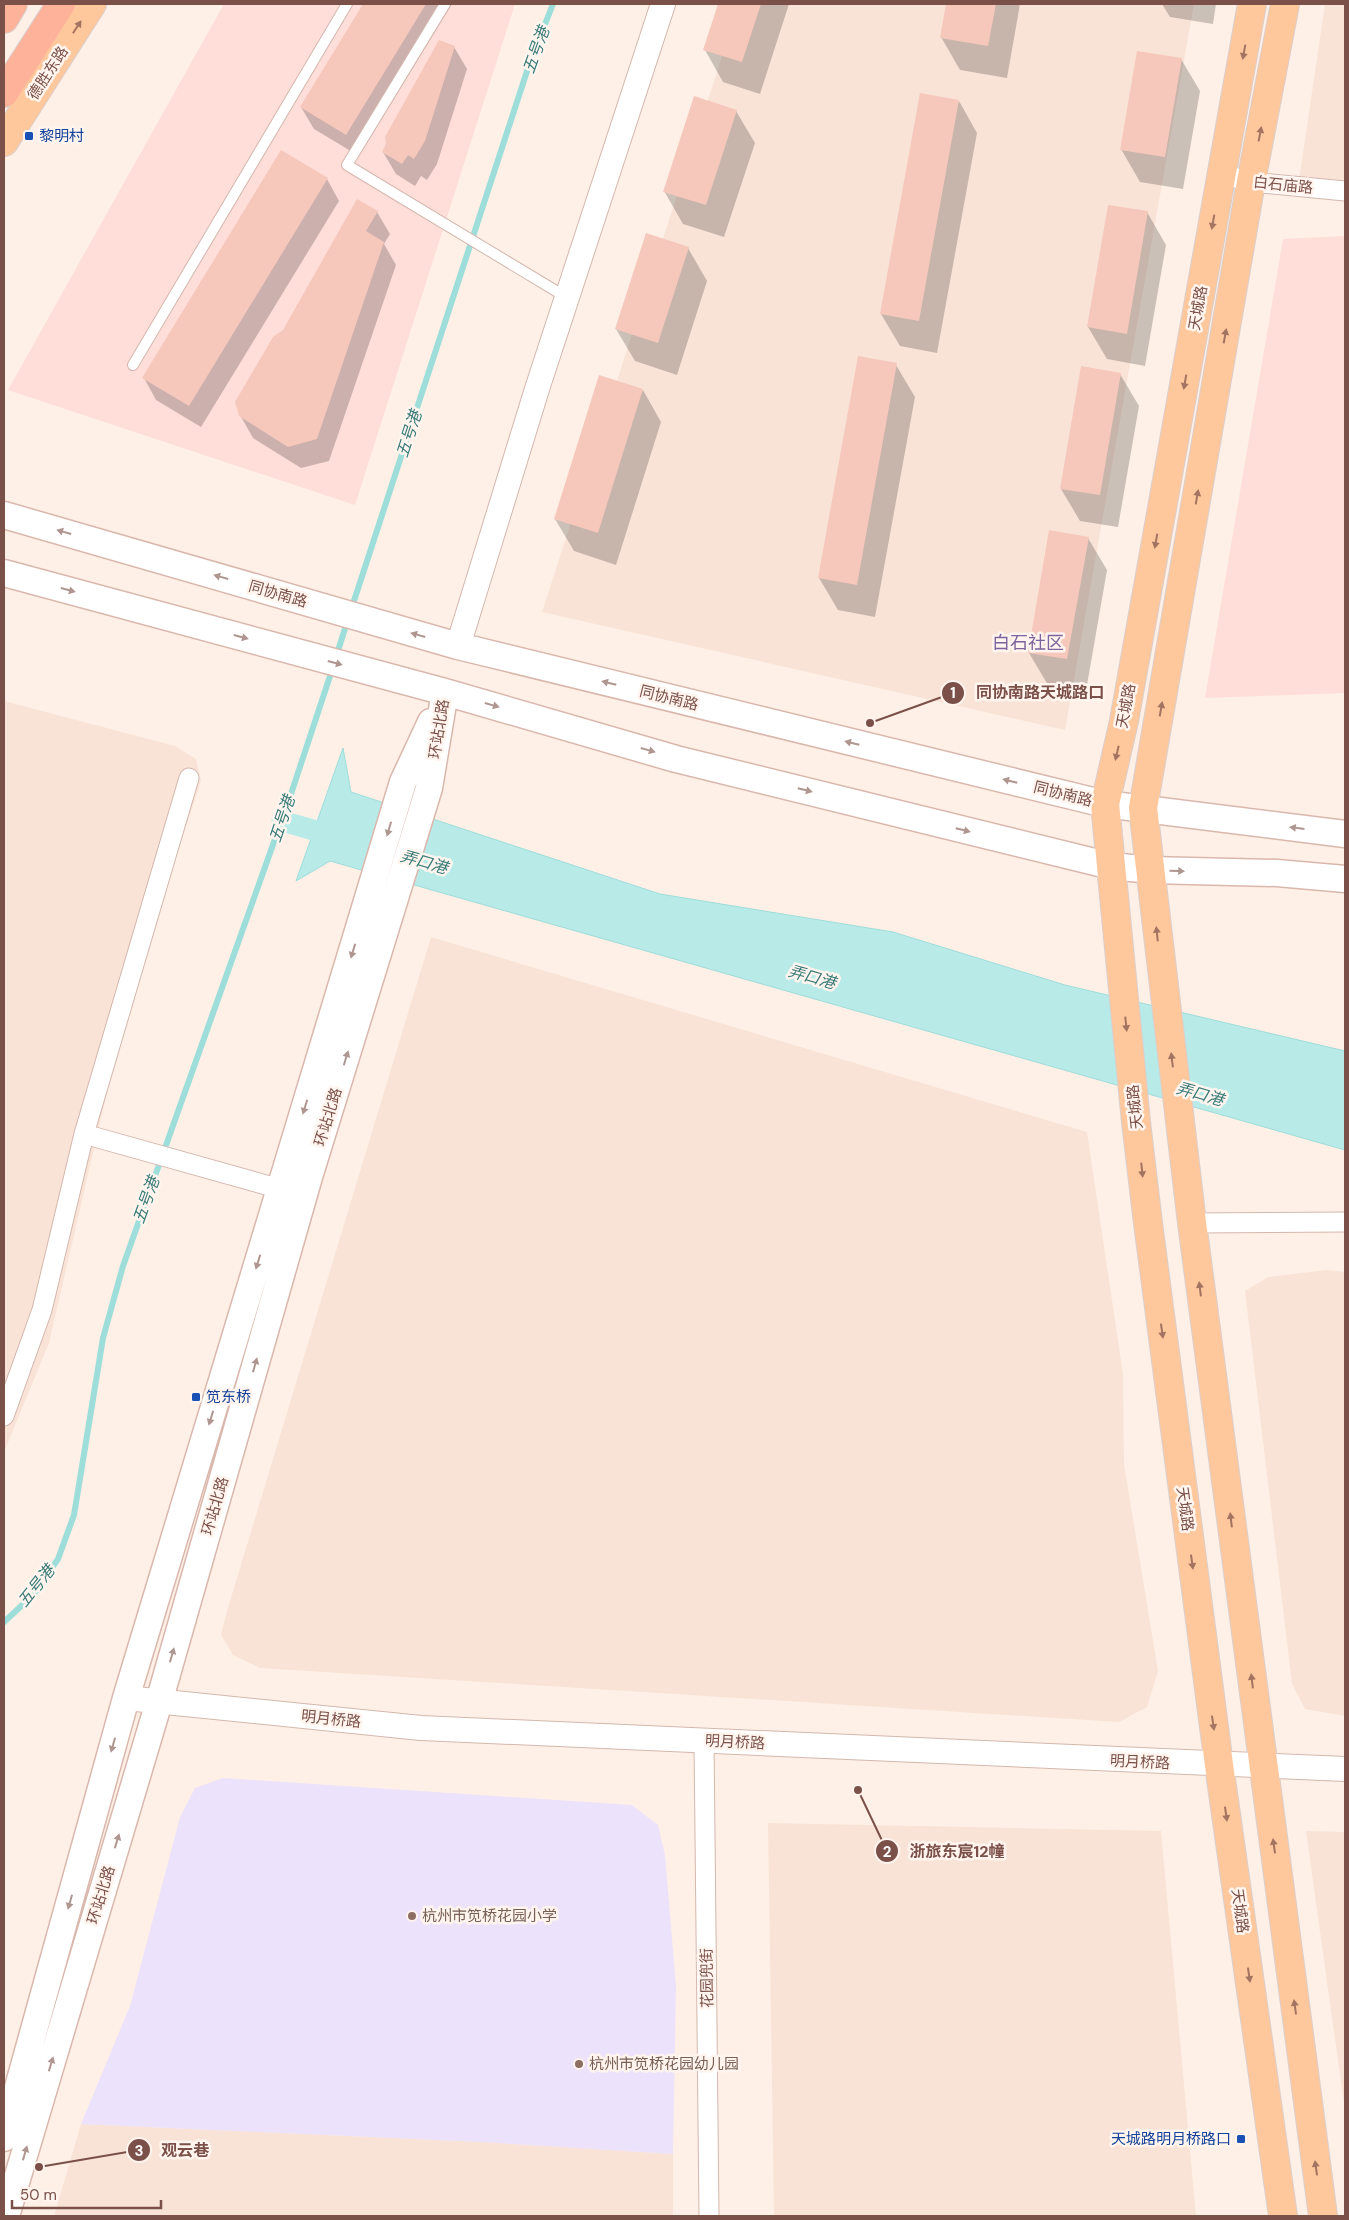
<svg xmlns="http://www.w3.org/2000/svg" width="1349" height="2220" viewBox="0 0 1349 2220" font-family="'DM Sans','Noto Sans SC',sans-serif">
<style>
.residential{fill:#f9e3d7}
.commercial{fill:#ffddd9}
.education{fill:#ede2fb}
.water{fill:#b8eae8;stroke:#9dddda}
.shadow{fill:#0003}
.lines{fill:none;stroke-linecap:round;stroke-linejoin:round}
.stream{stroke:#9dddda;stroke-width:6}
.canal{stroke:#b8eae8;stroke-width:21}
.building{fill:#f6c7bb}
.service-casing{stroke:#d4b7ad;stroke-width:12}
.minor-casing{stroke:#d4b7ad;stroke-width:21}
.tertiary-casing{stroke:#d4b7ad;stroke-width:26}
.secondary-casing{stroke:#dab7ac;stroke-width:29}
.primary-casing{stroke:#dacecc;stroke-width:30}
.trunk-casing{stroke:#dacecc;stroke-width:30}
.service{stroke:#fff;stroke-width:10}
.minor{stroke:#fff;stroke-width:19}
.tertiary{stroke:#fff;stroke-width:24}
.secondary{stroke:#fff;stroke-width:26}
.primary{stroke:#ffc79c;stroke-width:28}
.trunk{stroke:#feb29a;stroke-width:28}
.oneway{fill:#a37461}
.oneway2{fill:#b09691}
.transit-dot{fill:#1a4fb4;stroke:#fff5ee;stroke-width:2}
.education-dot{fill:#8d6e63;stroke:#fff5ee;stroke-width:2}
.labels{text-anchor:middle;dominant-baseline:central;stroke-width:5;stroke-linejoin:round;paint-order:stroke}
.street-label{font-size:15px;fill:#7b5048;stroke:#fff5ee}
.transit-label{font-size:15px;fill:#164399;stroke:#fff5ee;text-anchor:start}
.education-label{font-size:15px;fill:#785e54;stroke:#fff5ee;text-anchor:start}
.water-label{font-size:16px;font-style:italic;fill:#377a78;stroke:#fff5ee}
.quarter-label{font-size:18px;fill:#7f639e;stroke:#fff5ee}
.leader{fill:none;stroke:#7b5048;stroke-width:2}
.callout-dot{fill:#7b5048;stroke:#fff5ee;stroke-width:2}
.mark-label{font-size:15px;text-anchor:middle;font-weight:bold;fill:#fff}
.callout-label{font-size:16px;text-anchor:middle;font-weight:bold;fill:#7b5048;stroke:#fff5ee;stroke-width:5;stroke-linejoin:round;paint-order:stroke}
</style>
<rect width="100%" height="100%" fill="#fef0e6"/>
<!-- residential -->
<path class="residential" d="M739,4H1194L1065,730L542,612Z
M1325,4H1345V182L1298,187Z
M4,701L175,746L196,759L201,781L128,1002L49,1343L4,1452Z
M431,937L1087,1132L1123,1374L1124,1464L1158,1671L1147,1707L1119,1722L260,1668L233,1655L221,1635L227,1611Z
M1327,1270L1345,1272V1716L1305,1709L1292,1684L1245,1291L1268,1277Z
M768,1823L1161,1831L1196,2216H774Z
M1306,1831L1345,1832V2111Z
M81,2124L481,2142L673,2154V2216H54Z"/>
<!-- commercial -->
<path class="commercial" d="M224,4H515L355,505L8,390Z
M1345,236V693L1205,698L1283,239Z"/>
<!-- education -->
<path class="education" d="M223,1778L632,1805L658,1825L665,1855L676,1986L673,2154L481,2142L81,2124L130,2006L180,1817L195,1788Z"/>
<!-- water -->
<path class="water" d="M343,748L351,792L660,894L893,932L1065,985L1345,1051V1150L330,861L296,881Z"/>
<!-- shadow -->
<path class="shadow" d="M364,4H452L359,156L314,129L301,107Z
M719,4H789L760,94L723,82L705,50Z
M947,4H1020L1007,78L960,70L941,37Z
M1162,4H1216L1213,24L1170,17Z
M454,47L467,69L437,164L427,180L421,176L415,186L396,174L383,152Z
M1181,59L1200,91L1183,189L1140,182L1121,149Z
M959,101L977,133L937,353L900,346L881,314Z
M736,111L755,143L724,237L683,224L664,191Z
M327,179L339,201L201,427L156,400L144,378Z
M377,212L390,234L384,244L396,265L329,461L301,468L253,438L240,415L284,330Z
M1147,212L1166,245L1145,366L1107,359L1088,327Z
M688,248L707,281L677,375L635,361L616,329Z
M896,365L915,397L875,617L838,610L819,578Z
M1120,374L1139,406L1118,527L1080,521L1061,489Z
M643,390L661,422L616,565L574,551L555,519Z
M1088,538L1107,570L1086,691L1048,685L1029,653Z"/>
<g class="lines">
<!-- stream -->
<path class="stream" d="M351,610L530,62L553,4
M336,657L348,619
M4,1622L33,1595L58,1559L74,1515L103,1338L123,1266L291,794L333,667"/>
<!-- canal -->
<path class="canal" d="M282,821L341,838"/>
</g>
<!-- building -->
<path class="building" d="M363,4H426L346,135L300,107Z
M718,4H761L742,62L703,50Z
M946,4H996L988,46L940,38Z
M439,40L455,46L425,141L414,159L408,155L402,164L382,152L386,144L385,137Z
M1137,51L1182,58L1165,157L1120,150Z
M920,93L959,100L919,321L880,314Z
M694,96L737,110L706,205L663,192Z
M281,150L328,178L189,406L142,378Z
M357,199L378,211L366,231L384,242L317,439L288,447L239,416L235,402L273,337L283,330Z
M1108,205L1148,211L1127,334L1087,327Z
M646,233L689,247L658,343L615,329Z
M858,356L897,363L857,585L818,578Z
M1081,366L1121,373L1100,495L1060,489Z
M599,375L643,389L598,533L554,519Z
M1049,530L1089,537L1067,659L1028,653Z"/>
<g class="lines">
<defs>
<path id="service" d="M445,4L347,165L566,297
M133,365L347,4"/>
<path id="minor" d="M1222,174L1251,182L1345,191
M84,1134L291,1192
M1192,1223L1345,1222
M4,1416L42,1310L84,1134L189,778
M704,1740L709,2216"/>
<path id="tertiary" d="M458,646L537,389L663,4
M126,1698L421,1728L1345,1769"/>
<path id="secondary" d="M4,515L458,646L1105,804L1345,834
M4,573L445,692L676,759L1111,866L1151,870L1277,873L1345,879
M4,2138L126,1698L403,782L431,722
M6,2216L159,1702L309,1177L429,788L445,692"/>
<path id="primary" d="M1252,4L1124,721L1105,804L1136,1122L1148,1223L1219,1765L1283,2216
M1285,4L1251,182L1143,808L1192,1223L1323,2216
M4,142L92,4"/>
<path id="trunk" d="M4,19L13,4
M4,93L61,4"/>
</defs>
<!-- service casing -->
<use href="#service" class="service-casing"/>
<!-- minor casing -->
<use href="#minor" class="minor-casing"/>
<!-- tertiary casing -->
<use href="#tertiary" class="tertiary-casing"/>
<!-- secondary casing -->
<use href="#secondary" class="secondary-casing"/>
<!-- primary casing -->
<use href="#primary" class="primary-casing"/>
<!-- trunk casing -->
<use href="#trunk" class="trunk-casing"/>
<!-- service -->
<use href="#service" class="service"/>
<!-- minor -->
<use href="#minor" class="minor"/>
<!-- tertiary -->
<use href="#tertiary" class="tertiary"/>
<!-- secondary -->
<use href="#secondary" class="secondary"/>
<!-- primary -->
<use href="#primary" class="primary"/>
<!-- trunk -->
<use href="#trunk" class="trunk"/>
</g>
<!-- one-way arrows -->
<defs><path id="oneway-solid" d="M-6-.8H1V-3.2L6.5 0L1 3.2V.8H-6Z" transform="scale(1.25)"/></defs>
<g class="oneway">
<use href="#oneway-solid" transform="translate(77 27) rotate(-57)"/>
<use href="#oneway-solid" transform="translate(1244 52) rotate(100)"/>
<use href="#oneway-solid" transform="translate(1260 134) rotate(-79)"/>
<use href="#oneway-solid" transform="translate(1213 222) rotate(100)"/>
<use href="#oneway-solid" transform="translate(1225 336) rotate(-80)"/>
<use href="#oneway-solid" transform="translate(1185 382) rotate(100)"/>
<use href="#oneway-solid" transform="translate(1197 497) rotate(-80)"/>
<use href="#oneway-solid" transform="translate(1156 541) rotate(100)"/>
<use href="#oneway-solid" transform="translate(1161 709) rotate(-80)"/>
<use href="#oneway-solid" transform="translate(1117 753) rotate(103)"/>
<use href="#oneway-solid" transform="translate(1157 934) rotate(-96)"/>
<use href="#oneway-solid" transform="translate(1126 1024) rotate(84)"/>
<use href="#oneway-solid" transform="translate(1172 1060) rotate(-97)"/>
<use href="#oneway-solid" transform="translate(1142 1170) rotate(84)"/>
<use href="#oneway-solid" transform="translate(1200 1289) rotate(-97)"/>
<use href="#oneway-solid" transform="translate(1162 1331) rotate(82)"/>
<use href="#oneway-solid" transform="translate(1231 1520) rotate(-97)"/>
<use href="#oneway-solid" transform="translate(1192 1562) rotate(82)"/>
<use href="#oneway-solid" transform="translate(1252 1681) rotate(-97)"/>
<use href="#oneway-solid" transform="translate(1213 1723) rotate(82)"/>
<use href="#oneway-solid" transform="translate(1226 1814) rotate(82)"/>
<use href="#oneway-solid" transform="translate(1274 1846) rotate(-98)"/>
<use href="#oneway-solid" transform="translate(1249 1975) rotate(82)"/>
<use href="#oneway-solid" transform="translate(1295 2007) rotate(-98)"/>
<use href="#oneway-solid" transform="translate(1316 2168) rotate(-98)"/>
</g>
<g class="oneway2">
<use href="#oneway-solid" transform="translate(64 532) rotate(-164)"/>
<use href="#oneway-solid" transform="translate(221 577) rotate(-164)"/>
<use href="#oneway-solid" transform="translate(68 590) rotate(15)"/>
<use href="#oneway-solid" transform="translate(418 635) rotate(-164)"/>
<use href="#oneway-solid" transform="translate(241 637) rotate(15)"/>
<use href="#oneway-solid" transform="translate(335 663) rotate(15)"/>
<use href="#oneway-solid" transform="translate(609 683) rotate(-166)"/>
<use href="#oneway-solid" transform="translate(492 705) rotate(16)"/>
<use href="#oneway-solid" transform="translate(852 743) rotate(-166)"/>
<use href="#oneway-solid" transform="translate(648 750) rotate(16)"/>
<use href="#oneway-solid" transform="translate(1010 781) rotate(-166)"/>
<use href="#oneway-solid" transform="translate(805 790) rotate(14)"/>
<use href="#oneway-solid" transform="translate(1297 828) rotate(-173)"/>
<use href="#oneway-solid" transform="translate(389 829) rotate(106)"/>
<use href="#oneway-solid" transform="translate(963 830) rotate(14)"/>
<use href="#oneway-solid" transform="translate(1177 871) rotate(1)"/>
<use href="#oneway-solid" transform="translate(353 951) rotate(107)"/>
<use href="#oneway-solid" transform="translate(346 1058) rotate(-73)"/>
<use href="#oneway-solid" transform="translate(305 1107) rotate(107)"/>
<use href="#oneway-solid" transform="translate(258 1262) rotate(107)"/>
<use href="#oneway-solid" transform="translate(255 1365) rotate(-74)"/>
<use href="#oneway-solid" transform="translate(211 1418) rotate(107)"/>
<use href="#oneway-solid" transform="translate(172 1655) rotate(-74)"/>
<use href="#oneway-solid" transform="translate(113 1745) rotate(106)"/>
<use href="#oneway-solid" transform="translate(117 1841) rotate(-73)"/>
<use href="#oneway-solid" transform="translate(70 1902) rotate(106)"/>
<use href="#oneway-solid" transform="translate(51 2064) rotate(-73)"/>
<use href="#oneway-solid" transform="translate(25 2153) rotate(-74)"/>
</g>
<!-- markers -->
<g class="transit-dot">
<rect x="24" y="131" width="10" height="10" rx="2.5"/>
<rect x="191" y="1392" width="10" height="10" rx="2.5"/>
<rect x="1236" y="2134" width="10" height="10" rx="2.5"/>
</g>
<g class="education-dot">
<circle cx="412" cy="1916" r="5"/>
<circle cx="579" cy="2064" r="5"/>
</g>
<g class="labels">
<!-- street labels -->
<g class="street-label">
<text transform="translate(48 73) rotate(-57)">德胜东路</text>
<text transform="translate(1283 185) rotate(6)">白石庙路</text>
<text transform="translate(1198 308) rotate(-80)">天城路</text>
<text transform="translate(278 594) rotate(16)">同协南路</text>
<text transform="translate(669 698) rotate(14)">同协南路</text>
<text transform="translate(1126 706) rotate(-79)">天城路</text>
<text transform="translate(439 729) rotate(-81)">环站北路</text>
<text transform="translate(1063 794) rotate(14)">同协南路</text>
<text transform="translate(1135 1107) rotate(-96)">天城路</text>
<text transform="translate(328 1117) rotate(-73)">环站北路</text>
<text transform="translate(215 1506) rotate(-74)">环站北路</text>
<text transform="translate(1185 1509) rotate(82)">天城路</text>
<text transform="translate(331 1719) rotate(6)">明月桥路</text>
<text transform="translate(735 1742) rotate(3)">明月桥路</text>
<text transform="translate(1140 1762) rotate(3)">明月桥路</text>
<text transform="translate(101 1895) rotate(-73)">环站北路</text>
<text transform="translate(1240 1911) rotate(82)">天城路</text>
<text transform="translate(707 1978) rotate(-91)">花园兜街</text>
</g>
<!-- transit labels -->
<g class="transit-label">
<text x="39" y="136">黎明村</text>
<text x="206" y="1397">笕东桥</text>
<text x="1231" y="2139" text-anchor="end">天城路明月桥路口</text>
</g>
<!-- education labels -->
<g class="education-label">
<text x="422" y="1916">杭州市笕桥花园小学</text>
<text x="589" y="2064">杭州市笕桥花园幼儿园</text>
</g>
<!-- water labels -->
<g class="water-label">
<text transform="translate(536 50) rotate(-70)">五号港</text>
<text transform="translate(409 434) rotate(-72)">五号港</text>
<text transform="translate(282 819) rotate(-71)">五号港</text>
<text transform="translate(424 862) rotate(16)">弄口港</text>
<text transform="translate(812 977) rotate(16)">弄口港</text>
<text transform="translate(1200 1094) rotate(16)">弄口港</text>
<text transform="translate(146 1200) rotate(-70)">五号港</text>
<text transform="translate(36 1586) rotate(-51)">五号港</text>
</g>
<!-- quarter labels -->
<g class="quarter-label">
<text x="1028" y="643">白石社区</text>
</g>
</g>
<!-- callouts -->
<path class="leader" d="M870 723L953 693M858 1790L887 1851M39 2167L139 2150"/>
<g class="callout-dot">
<circle cx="870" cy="723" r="5"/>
<circle cx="858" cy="1790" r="5"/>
<circle cx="39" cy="2167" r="5"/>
<circle cx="953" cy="693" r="12"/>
<circle cx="887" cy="1851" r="12"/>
<circle cx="139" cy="2150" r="12"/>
</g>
<g class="mark-label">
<text x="953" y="698">1</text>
<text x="887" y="1857">2</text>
<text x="139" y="2156">3</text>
</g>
<g class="callout-label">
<text x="1040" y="698">同协南路天城路口</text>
<text x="957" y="1857">浙旅东宸12幢</text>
<text x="185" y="2156">观云巷</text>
</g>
<!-- border -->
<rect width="1349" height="2220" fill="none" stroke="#7b5048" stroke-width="10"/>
<!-- scale -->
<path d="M12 2200v8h149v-8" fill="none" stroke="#7b5048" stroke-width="2.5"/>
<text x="20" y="2200" font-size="15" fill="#7b5048" stroke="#fff5ee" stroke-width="4" paint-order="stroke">50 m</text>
</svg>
